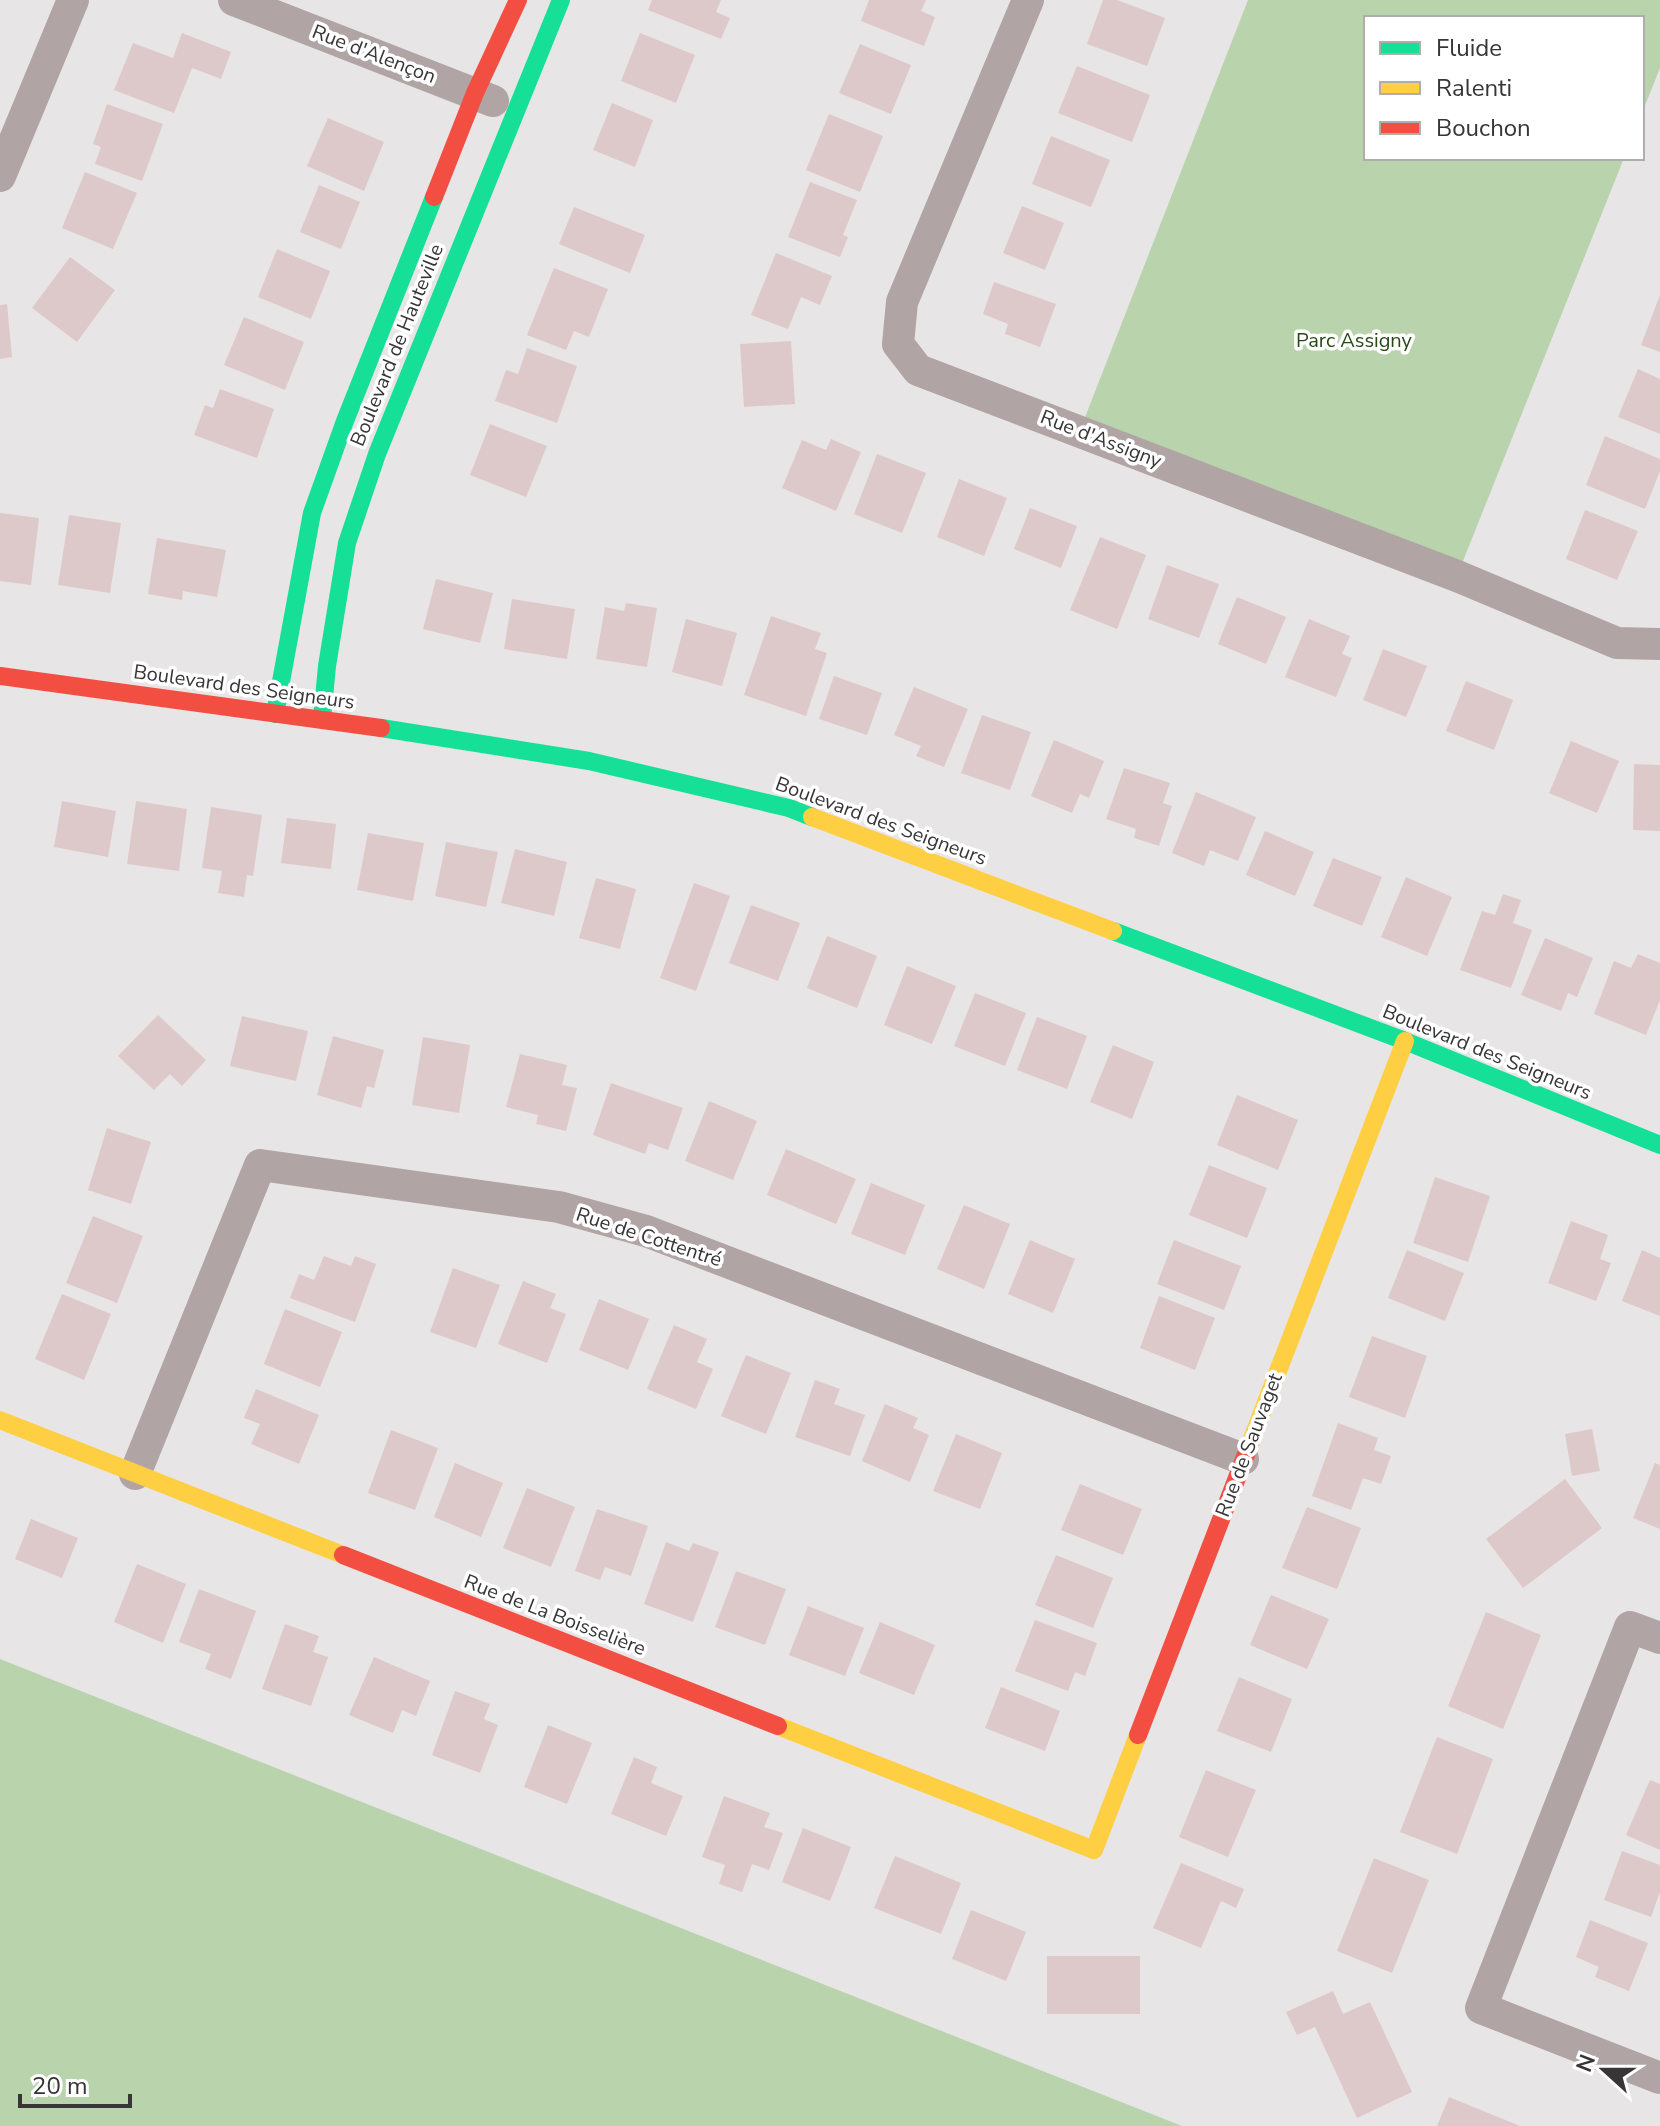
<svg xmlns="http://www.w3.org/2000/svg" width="1660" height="2126" viewBox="0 0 1660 2126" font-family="'Nunito Sans',sans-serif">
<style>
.green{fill:#b9d3ad}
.building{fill:#dec9ca}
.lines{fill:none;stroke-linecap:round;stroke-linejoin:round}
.street{stroke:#b1a4a5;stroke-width:32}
.fast{stroke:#16e098;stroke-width:18}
.slow{stroke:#ffcf43;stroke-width:18}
.jam{stroke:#f24e42;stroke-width:18}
.labels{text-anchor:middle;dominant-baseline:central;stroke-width:7;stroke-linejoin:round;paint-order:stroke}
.street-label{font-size:20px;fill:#373535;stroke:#fff}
.park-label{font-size:20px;fill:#264a15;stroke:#fff}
</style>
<rect width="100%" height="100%" fill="#e8e5e6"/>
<!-- green -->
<path class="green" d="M1248,0H1660V68L1642,113V18H1366V158H1624L1457,576L1080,430Z
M0,1658V1659L1182,2126H0Z"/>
<!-- building -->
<path class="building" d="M652,0H721L716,12L730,18L721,39L648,10Z
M869,0H926L921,11L935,17L924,46L861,21Z
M1103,0H1117L1165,18L1147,66L1087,44Z
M182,33L231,52L221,79L192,68L174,113L114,90L133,43L173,58Z
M640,33L695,55L676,103L621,81Z
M860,44L911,65L891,114L839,93Z
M1077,66L1150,95L1132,142L1058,113Z
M612,103L653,120L635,167L593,150Z
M107,104L163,124L142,181L95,164L101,147L93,144Z
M829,114L883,136L860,192L806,170Z
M328,118L384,142L364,191L307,166Z
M1051,136L1110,160L1091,207L1032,184Z
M85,172L137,193L113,249L62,228Z
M810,182L857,200L843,235L848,237L840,257L788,237Z
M319,185L360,202L341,249L300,232Z
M1022,206L1064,223L1045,270L1003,253Z
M574,207L645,235L630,273L559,244Z
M277,249L330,271L311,319L258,297Z
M776,253L832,276L820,305L801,297L788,329L751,315Z
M70,257L115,290L77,342L32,308Z
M554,268L608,289L589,337L574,331L566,350L527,335Z
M994,282L1056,304L1040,347L1005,334L1008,324L983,314Z
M1660,295V352L1641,345Z
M7,304L12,357L0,359V305Z
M244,317L304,342L285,390L224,365Z
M791,341L795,404L744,407L740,344Z
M527,348L577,366L557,423L495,401L506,370L518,374Z
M1638,369L1660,379V434L1618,417Z
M220,389L274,409L257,458L194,435L205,405L213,408Z
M490,424L547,446L526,497L470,475Z
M1605,436L1660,459V471L1645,509L1586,485Z
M831,439L861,452L836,511L782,488L802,440L826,450Z
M877,454L926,473L902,533L854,514Z
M959,479L1007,498L984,556L937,537Z
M1030,508L1077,526L1061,568L1014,549Z
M1585,510L1638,531L1617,580L1566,559Z
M0,513L39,518L31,585L0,581Z
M69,515L121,523L110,593L58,585Z
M1100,537L1146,555L1117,629L1070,610Z
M157,538L226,550L217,597L183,591L182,600L148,594Z
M1167,565L1219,584L1199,638L1148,619Z
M436,579L493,593L480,643L423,629Z
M1237,597L1286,617L1266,664L1218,644Z
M512,599L575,609L567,659L504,649Z
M626,603L657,608L647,667L596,659L605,607L624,611Z
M771,616L821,633L815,649L827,653L806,716L744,695Z
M686,619L737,633L722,686L672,672Z
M1309,619L1350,636L1342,654L1352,658L1336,697L1285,677Z
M1383,649L1427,666L1406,717L1363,700Z
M834,676L882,693L867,735L819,719Z
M1466,681L1513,700L1494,750L1446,731Z
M914,687L968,709L944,767L916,756L921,746L894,735Z
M982,715L1031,732L1010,790L961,773Z
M1054,740L1104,761L1089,798L1080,794L1072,813L1031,796Z
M1571,741L1619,761L1597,813L1549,793Z
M1634,764L1660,765V831L1633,830Z
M1124,768L1170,783L1163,803L1172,806L1159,846L1134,838L1136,829L1106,819Z
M1196,792L1256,817L1238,861L1210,850L1204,866L1172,853Z
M62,801L116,811L108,857L54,847Z
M136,801L187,809L179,871L127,864Z
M211,807L262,815L253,876L247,875L244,897L218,893L222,871L202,868Z
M287,818L336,824L331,869L281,863Z
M1265,831L1314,852L1295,896L1246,875Z
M368,833L424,843L413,901L357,890Z
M446,842L498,852L486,907L435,896Z
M515,849L567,862L554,916L501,903Z
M1333,858L1382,877L1362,926L1313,906Z
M1406,877L1452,897L1427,956L1381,937Z
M596,878L636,889L620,949L579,938Z
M694,883L730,896L696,991L660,978Z
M1503,894L1521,900L1513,923L1532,930L1511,988L1460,970L1482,911L1495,915Z
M751,905L800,923L778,981L729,963Z
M827,936L877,956L857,1008L807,988Z
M1545,938L1593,958L1577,997L1568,993L1561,1011L1521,995Z
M1638,954L1660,963V1000L1646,1035L1594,1014L1614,961L1631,968Z
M907,966L956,986L932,1044L884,1025Z
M975,993L1026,1013L1005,1066L954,1046Z
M158,1015L206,1060L182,1086L170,1074L154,1090L118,1056Z
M242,1016L308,1031L296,1081L230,1066Z
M1037,1017L1087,1036L1067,1089L1017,1070Z
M333,1036L384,1050L374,1088L367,1086L361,1108L317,1095Z
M423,1037L470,1045L459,1113L412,1105Z
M1113,1045L1154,1062L1132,1119L1090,1102Z
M520,1054L567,1065L562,1085L577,1088L566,1131L536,1124L538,1115L506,1107Z
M611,1083L683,1108L668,1150L649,1143L645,1154L593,1135Z
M1237,1095L1298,1120L1278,1170L1217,1145Z
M709,1101L757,1121L733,1180L685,1161Z
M107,1128L151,1142L131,1204L88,1190Z
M786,1149L856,1179L836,1224L767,1195Z
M1209,1165L1267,1188L1247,1238L1189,1215Z
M1435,1177L1490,1196L1468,1262L1413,1243Z
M871,1183L925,1205L905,1255L851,1234Z
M964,1205L1010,1224L984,1289L937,1269Z
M93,1216L143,1236L117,1303L66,1283Z
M1571,1221L1608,1235L1600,1259L1611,1263L1596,1301L1548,1283Z
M1030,1240L1075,1259L1053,1313L1008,1294Z
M1174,1240L1241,1266L1224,1310L1157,1284Z
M1407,1250L1464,1273L1445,1321L1388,1298Z
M1642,1250L1660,1258V1316L1622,1301Z
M324,1256L351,1266L355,1256L376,1264L355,1322L290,1298L299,1274L314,1280Z
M453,1268L500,1285L476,1348L430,1332Z
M523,1281L556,1294L550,1308L566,1314L547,1363L498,1344Z
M62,1294L111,1314L84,1380L35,1359Z
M1159,1296L1215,1318L1195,1370L1140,1348Z
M599,1299L649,1319L628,1370L579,1350Z
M285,1309L342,1332L320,1387L264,1364Z
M674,1325L707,1339L697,1362L713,1369L696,1409L647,1389Z
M1372,1336L1427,1356L1405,1418L1349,1397Z
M746,1355L791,1373L766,1434L721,1416Z
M815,1380L840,1389L834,1404L865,1415L850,1456L795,1437Z
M256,1389L319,1415L299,1464L251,1444L260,1424L244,1418Z
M885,1404L918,1418L913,1428L929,1435L910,1482L862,1461Z
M1338,1423L1378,1438L1374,1450L1391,1456L1381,1484L1363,1478L1351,1510L1312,1496Z
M1592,1429L1600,1471L1572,1476L1565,1434Z
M391,1430L438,1448L415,1510L368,1493Z
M956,1434L1002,1453L980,1509L933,1491Z
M455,1463L503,1483L481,1537L434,1517Z
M1655,1463L1660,1465V1529L1633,1518Z
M1565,1479L1602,1528L1523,1588L1486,1539Z
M1080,1484L1142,1509L1123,1555L1061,1530Z
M527,1488L575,1507L551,1567L503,1548Z
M1307,1507L1361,1528L1337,1589L1282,1568Z
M597,1509L648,1526L631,1576L605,1567L600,1580L575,1571Z
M31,1519L78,1538L62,1578L15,1559Z
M666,1542L689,1551L693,1543L719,1552L693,1622L644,1604Z
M1056,1555L1113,1578L1093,1628L1035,1605Z
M137,1564L186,1584L163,1643L114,1622Z
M736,1571L786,1589L765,1645L715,1627Z
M199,1589L256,1611L231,1679L205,1669L211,1654L179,1642Z
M1271,1595L1329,1619L1307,1669L1250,1645Z
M808,1606L864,1628L845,1676L789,1655Z
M1486,1612L1541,1635L1503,1729L1448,1706Z
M1035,1620L1097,1643L1085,1676L1075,1672L1068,1691L1015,1671Z
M880,1622L935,1645L914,1695L859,1673Z
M285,1624L319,1636L313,1652L328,1657L311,1706L262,1689Z
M374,1657L430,1681L416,1716L402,1710L393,1733L349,1715Z
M1239,1677L1292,1699L1271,1752L1217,1731Z
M1001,1687L1060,1711L1045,1751L985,1728Z
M455,1691L490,1704L484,1719L498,1725L480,1773L432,1755Z
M548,1725L592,1743L567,1804L524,1787Z
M1437,1737L1493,1759L1457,1854L1400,1832Z
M634,1757L657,1767L651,1783L683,1796L666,1836L611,1814Z
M1206,1770L1256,1790L1228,1857L1179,1837Z
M1650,1780L1660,1784V1850L1626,1835Z
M724,1796L770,1813L764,1827L783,1833L769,1870L752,1864L742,1892L719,1884L725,1865L702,1857Z
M803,1828L851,1847L830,1901L782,1882Z
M1622,1851L1660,1865V1892L1651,1917L1604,1900Z
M895,1856L961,1883L941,1934L874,1908Z
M1374,1858L1429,1880L1392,1973L1337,1951Z
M1181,1863L1244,1889L1236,1908L1221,1901L1201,1948L1153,1928Z
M971,1910L1026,1932L1006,1981L952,1959Z
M1590,1920L1648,1943L1629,1991L1595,1977L1599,1967L1576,1957Z
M1047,1956H1140V2014H1047Z
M1333,1991L1343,2014L1370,2002L1412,2092L1357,2118L1315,2027L1297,2035L1286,2012Z
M1449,2097L1520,2126H1437Z"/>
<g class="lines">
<!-- street -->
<path class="street" d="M234,0L493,101
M1028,0L902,302L898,344L918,370L1457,576L1617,643L1660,644
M0,176L73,0
M135,1474L260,1165L559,1207L646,1231L1243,1459
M1660,1638L1630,1627L1481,2008L1660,2078"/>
<!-- fast -->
<path class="fast" d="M275,714L312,513L345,421L434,197
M322,719L327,666L347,543L377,454L561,0
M381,728L589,761L789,808L812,817
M1113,931L1405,1041L1660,1145"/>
<!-- slow -->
<path class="slow" d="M812,817L1113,931
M0,1420L343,1555
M1250,1444L1405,1041
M778,1726L1094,1850L1138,1735"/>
<!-- jam -->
<path class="jam" d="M434,197L475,93L518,0
M0,676L381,728
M343,1555L778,1726
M1138,1735L1250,1444"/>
</g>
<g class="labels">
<!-- street labels -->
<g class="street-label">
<text transform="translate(374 54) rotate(21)">Rue d'Alençon</text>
<text transform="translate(397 345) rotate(-68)">Boulevard de Hauteville</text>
<text transform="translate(1101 439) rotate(21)">Rue d'Assigny</text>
<text transform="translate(244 687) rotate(8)">Boulevard des Seigneurs</text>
<text transform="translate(881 821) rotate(20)">Boulevard des Seigneurs</text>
<text transform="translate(1487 1052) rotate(22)">Boulevard des Seigneurs</text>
<text transform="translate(649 1237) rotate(18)">Rue de Cottentré</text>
<text transform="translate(1249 1445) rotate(-69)">Rue de Sauvaget</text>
<text transform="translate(555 1615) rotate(21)">Rue de La Boisselière</text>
</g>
<!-- park labels -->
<g class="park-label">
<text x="1354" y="340">Parc Assigny</text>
</g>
</g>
<!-- legend -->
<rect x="1364" y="16" width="280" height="144" fill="#ffffff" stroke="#afaeae" stroke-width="2"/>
<rect x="1380" y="42" width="40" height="12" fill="#16e098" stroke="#afaeae" stroke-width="2"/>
<text x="1436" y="56" font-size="24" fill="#373535">Fluide</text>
<rect x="1380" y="82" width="40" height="12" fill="#ffcf43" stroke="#afaeae" stroke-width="2"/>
<text x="1436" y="96" font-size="24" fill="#373535">Ralenti</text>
<rect x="1380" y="122" width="40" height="12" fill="#f24e42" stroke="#afaeae" stroke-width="2"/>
<text x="1436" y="136" font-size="24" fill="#373535">Bouchon</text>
<!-- north arrow -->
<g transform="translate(1604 2070) rotate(291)" stroke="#ffffff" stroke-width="6" paint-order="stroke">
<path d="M0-6L14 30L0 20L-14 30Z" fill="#373535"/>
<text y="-12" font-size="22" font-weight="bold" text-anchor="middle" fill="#373535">N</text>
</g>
<!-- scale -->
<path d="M20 2094v12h110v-12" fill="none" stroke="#373535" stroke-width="4"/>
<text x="32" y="2094" font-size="24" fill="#373535" stroke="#ffffff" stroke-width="6" paint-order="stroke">20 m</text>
</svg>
